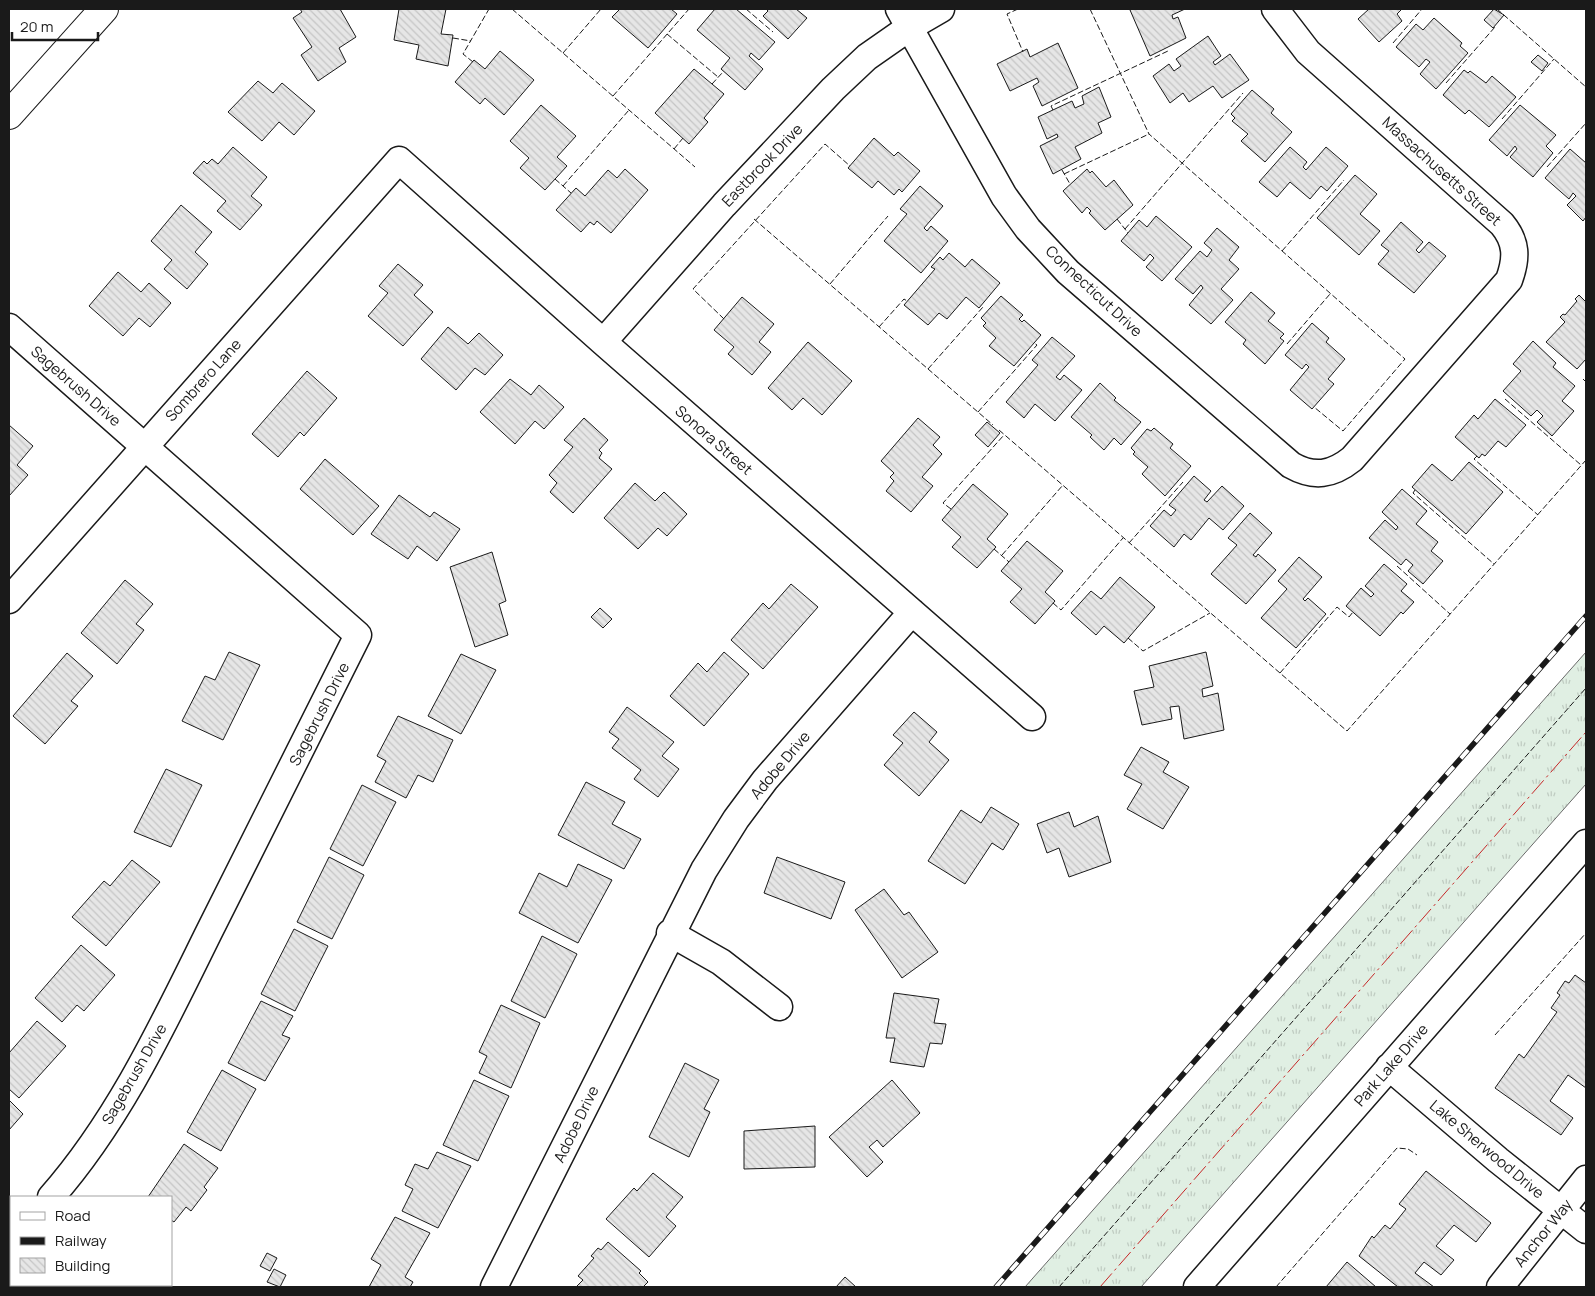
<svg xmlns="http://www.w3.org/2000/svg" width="1595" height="1296" viewBox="0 0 1595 1296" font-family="Manrope,sans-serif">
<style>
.grass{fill:url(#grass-tufts);stroke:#6a6a6a}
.building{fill:url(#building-back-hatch);stroke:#1a1a1a}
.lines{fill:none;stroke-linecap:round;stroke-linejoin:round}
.minor-casing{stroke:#1a1a1a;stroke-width:29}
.primary-casing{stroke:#1a1a1a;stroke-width:30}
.minor{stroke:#fff;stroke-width:26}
.primary{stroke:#fff;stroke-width:28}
.rail-casing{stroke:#1a1a1a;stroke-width:5.5}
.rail{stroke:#fff;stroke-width:4;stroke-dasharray:11;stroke-linecap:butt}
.fence{stroke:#1a1a1a;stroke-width:1;stroke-dasharray:6 2.5;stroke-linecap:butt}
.power{stroke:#c62828;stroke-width:1;stroke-dasharray:18 4 2.5 4;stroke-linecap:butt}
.labels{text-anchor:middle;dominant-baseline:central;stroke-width:4;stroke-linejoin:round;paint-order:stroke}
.street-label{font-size:15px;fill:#1a1a1a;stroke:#fff}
</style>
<defs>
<pattern id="grass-tufts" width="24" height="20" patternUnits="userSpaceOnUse" patternTransform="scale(1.25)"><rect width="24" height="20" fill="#e0efe3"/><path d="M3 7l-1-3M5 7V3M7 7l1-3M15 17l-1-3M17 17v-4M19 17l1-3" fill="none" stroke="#c0ccc2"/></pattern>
<pattern id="building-back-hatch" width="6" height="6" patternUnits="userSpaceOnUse" patternTransform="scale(1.25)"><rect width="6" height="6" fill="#e6e6e6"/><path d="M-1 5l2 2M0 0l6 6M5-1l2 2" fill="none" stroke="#c5c5c5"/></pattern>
</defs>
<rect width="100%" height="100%" fill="#fff"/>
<!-- grass -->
<path class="grass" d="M1586,652V784L1141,1287H1025Z"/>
<!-- building -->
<path class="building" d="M300,9H340L356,37L339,48L346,62L318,81L301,55L312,47L293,18L302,12Z
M399,9H446L441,34L453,35L448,66L416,59L419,45L394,40Z
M620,9H671L677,14L648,48L612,17Z
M715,9H736L775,42L759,60L751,53L749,56L763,69L745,90L721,69L730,58L697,30Z
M766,9H796L807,18L788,39L763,16L768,11Z
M1133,9H1185L1172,15L1173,19L1178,17L1186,38L1150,56L1130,10Z
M1369,9H1402L1397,14L1402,21L1379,42L1358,19Z
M1494,9L1504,15L1493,28L1484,20Z
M1434,18L1462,43L1460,46L1468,53L1436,89L1420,74L1430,62L1426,59L1419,67L1396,47L1416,24L1423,30Z
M1208,36L1221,56L1213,62L1215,65L1230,54L1249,80L1222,98L1213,86L1189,102L1183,93L1170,103L1153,76L1169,64L1174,71L1181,66L1176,59Z
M1058,43L1078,88L1042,106L1033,86L1039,82L1037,78L1010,91L997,64L1027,49L1030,57Z
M500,51L534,80L504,115L485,98L480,104L455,82L474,60L485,69Z
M1538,55L1548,63L1542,71L1531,62Z
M694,69L724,94L704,118L708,122L689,144L655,113Z
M1464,70L1468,73L1470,71L1486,83L1492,76L1516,97L1489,127L1469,110L1465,114L1443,95Z
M258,81L273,93L282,83L315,111L294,135L279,122L262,141L228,112Z
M1099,87L1111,117L1098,123L1102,133L1075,147L1081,159L1053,174L1040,146L1058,137L1057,134L1047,139L1038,117L1072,101L1075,108L1084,104L1082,96Z
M1252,90L1274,109L1271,113L1292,132L1265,162L1241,141L1248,134L1232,121L1235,118L1231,114Z
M541,105L576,136L557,157L567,166L545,190L520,168L529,158L510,141Z
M1520,105L1556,135L1546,146L1553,153L1533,177L1510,157L1517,149L1515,146L1507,156L1489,140Z
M874,138L894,156L898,152L920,171L902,192L899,189L894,195L878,181L872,188L848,168Z
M233,147L267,177L251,196L262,205L240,230L217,211L226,201L193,173L204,161L207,164L212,159L218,164Z
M1290,147L1307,162L1303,167L1306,170L1326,147L1348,166L1327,191L1321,186L1310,199L1290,182L1277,197L1259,182Z
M1570,149L1586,163V217L1583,221L1567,205L1576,196L1573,193L1569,199L1545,178Z
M625,169L648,190L611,233L597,221L594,225L590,222L581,232L556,210L576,188L585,196L608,170L617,178Z
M1087,169L1090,173L1092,171L1106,187L1114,180L1133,205L1105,230L1089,213L1091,211L1087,207L1082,213L1063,191Z
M1355,175L1377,194L1360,214L1380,231L1359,255L1317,218Z
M920,186L943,206L924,228L927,231L931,226L948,241L921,273L884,241L907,214L900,209Z
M181,205L212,232L195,252L208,264L187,289L164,269L172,260L151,241Z
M1156,216L1192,247L1162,281L1146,267L1154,258L1150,254L1144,261L1121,241L1139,220L1147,227Z
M1401,222L1423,242L1416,250L1419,253L1429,242L1446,256L1414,293L1378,264L1389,251L1381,245Z
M1217,228L1239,247L1229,260L1239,269L1221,289L1233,300L1211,324L1189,305L1203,288L1201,285L1193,294L1175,279L1200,251L1207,257L1212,250L1204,243Z
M949,253L965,267L972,259L1000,283L979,308L966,297L947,319L939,313L928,325L904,305L935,269L931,267L940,257L943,260Z
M398,264L423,285L414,295L433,312L403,346L368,316L388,293L379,286Z
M118,272L141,292L149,283L171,303L150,327L139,318L123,336L89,306Z
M1251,292L1275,313L1268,321L1284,334L1280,338L1284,341L1265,364L1243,344L1246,340L1225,322Z
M1579,295L1586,302V359L1577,369L1546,342L1565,322L1560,317L1563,314L1565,315L1577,301L1575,299Z
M1001,296L1023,315L1019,319L1022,322L1024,320L1041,335L1014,366L989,346L996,338L983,326L986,323L981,318Z
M742,297L774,324L759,342L771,352L752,375L728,354L734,347L714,330Z
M1312,323L1329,338L1326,342L1345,359L1328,379L1334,384L1312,409L1290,390L1309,367L1306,364L1302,369L1285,355Z
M448,327L468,344L479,333L503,355L485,375L475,368L456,390L421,359Z
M1052,337L1075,356L1056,377L1060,380L1064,375L1082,390L1055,421L1035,404L1024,418L1006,402L1038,365L1032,360Z
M1533,341L1556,363L1553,367L1575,386L1562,401L1574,411L1552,436L1537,422L1543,416L1537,410L1531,416L1503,391L1521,371L1513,364Z
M808,342L852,381L822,415L803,398L792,410L768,388Z
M307,371L337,398L304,436L300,432L278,457L252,434Z
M510,379L531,395L539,385L564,407L544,429L535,421L515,444L480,412Z
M1100,383L1116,398L1114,400L1141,422L1121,445L1114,438L1104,450L1090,437L1092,435L1071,417Z
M1495,399L1526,425L1506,447L1498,441L1485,456L1482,454L1479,458L1455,437L1474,415L1478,419Z
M584,418L608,440L599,450L602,453L599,458L612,469L573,513L550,492L557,483L549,475L573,447L564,440Z
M918,418L940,437L933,445L942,454L922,477L933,486L911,512L886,491L894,481L890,477L894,473L881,461Z
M987,422L1000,433L988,447L975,435Z
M9,425L33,446L17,465L28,475L9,496Z
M1154,428L1173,444L1170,448L1191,466L1165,496L1142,474L1148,467L1133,454L1135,452L1131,448L1147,429L1151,431Z
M325,459L379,506L353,535L300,489Z
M1469,462L1503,492L1466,534L1412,487L1432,464L1452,481Z
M1194,476L1211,491L1204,500L1207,502L1222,486L1244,506L1223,530L1209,518L1191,540L1184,534L1174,547L1150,526L1164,510L1171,516L1176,510L1169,505Z
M635,483L655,501L664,492L687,514L667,536L658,528L638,549L604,518Z
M973,484L1008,514L987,539L996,547L977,568L952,547L961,537L942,520Z
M1402,489L1427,511L1416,524L1438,542L1431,551L1443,561L1423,584L1408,571L1413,565L1406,559L1401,565L1369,538L1385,520L1396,530L1398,527L1382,512Z
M399,495L430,517L434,512L460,529L437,561L417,546L408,559L371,534Z
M1250,513L1272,533L1253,555L1256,557L1258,554L1276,570L1246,604L1211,574L1237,545L1228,538Z
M1027,541L1063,571L1045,592L1055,601L1035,624L1010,602L1022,589L1001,571Z
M492,552L506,601L499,604L508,635L475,647L450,567Z
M1299,557L1322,577L1303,599L1305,601L1308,598L1326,614L1296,648L1261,618L1287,589L1278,581Z
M1384,564L1407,584L1401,591L1414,602L1403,614L1401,612L1380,636L1346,606L1361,588L1371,597L1374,594L1365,586Z
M1120,577L1155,607L1124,643L1104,626L1096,635L1071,613L1091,591L1101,599Z
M125,580L153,604L136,624L144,630L117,664L81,633Z
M791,584L818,607L763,669L731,640L763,603L769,609Z
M600,608L612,619L603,628L591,617Z
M229,652L260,665L223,740L182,721L205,676L215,680Z
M724,652L749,674L704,726L670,696L698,663L707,672Z
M1206,652L1213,686L1202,689L1203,697L1218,693L1224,730L1184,739L1179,706L1170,707L1172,719L1142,725L1134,691L1154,687L1149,666Z
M67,653L93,676L71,701L78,706L45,744L13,716Z
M461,654L496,670L461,734L428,716Z
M627,707L674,742L662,756L679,769L658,797L634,779L641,770L612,748L619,739L609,732Z
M914,712L937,732L929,742L949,760L919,796L884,765L903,743L893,735Z
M398,716L453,740L433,782L418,775L406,798L375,782L386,761L377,756Z
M1141,747L1169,762L1163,772L1189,787L1163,829L1127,809L1142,784L1124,775Z
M166,769L202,785L171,847L134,832Z
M586,782L625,802L612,824L641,839L624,869L558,835Z
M362,785L396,802L363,866L330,849Z
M991,807L1019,824L1003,850L992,843L965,884L928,861L961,810L981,823Z
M1069,812L1074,827L1098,816L1111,862L1069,877L1059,848L1047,853L1037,824Z
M329,857L364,875L332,939L297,922Z
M777,857L845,882L831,919L764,893Z
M132,860L160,882L106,946L72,917L104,881L110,886Z
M578,864L612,880L578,943L519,913L539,873L567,887Z
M884,889L904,915L909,912L938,952L902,978L855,910Z
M294,929L328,946L295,1011L261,994Z
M542,936L577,954L545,1018L511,1001Z
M81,945L115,975L84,1011L77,1005L62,1022L35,998Z
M1575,975L1586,983V1088L1568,1075L1550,1101L1573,1118L1561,1135L1495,1088L1519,1054L1524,1058L1557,1012L1551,1008L1560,995L1557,993L1565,981L1569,983Z
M894,993L939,999L934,1023L946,1024L942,1044L930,1043L924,1067L890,1062L895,1038H886Z
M261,1001L293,1016L282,1035L290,1038L265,1081L228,1063Z
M501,1005L540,1023L511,1088L479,1073L487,1056L479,1052Z
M37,1021L66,1046L19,1098L9,1089V1053Z
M685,1063L719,1080L704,1109L710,1112L689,1157L649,1137Z
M222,1070L256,1089L221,1151L187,1132Z
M474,1080L509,1096L478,1161L443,1145Z
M892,1080L920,1113L883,1147L877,1140L869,1147L883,1162L867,1177L829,1137Z
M9,1100L23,1114L9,1130Z
M815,1126V1167L744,1169V1131Z
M184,1144L218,1168L204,1187L207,1190L191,1211L186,1207L174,1222L171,1220V1197H148Z
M437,1152L471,1166L438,1228L402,1211L413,1189L405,1185L415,1164L428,1169Z
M1426,1171L1491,1223L1476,1242L1454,1225L1436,1246L1454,1260L1441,1275L1424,1262L1415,1273L1434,1287H1398L1359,1256L1372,1236L1374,1238L1385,1225L1390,1229L1406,1209L1399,1204Z
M653,1173L683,1197L666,1217L676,1226L649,1257L606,1219L634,1188L637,1191Z
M395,1217L430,1233L405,1277L413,1282L410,1287H369L381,1265L371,1259Z
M608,1242L641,1271L639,1273L648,1282L643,1287H576L583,1280L578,1276L594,1258L591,1256L598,1248L601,1250Z
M267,1253L277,1258L270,1271L260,1266Z
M1347,1262L1376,1287H1326Z
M274,1269L286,1275L280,1287L267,1282Z
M845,1277L856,1287H836Z
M75,1285H99L102,1287H72Z"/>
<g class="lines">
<defs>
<path id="minor" d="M899,9L1004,196L1028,229L1068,272L1291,465C1314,478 1332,475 1352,459L1509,280C1517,258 1517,242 1502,224L1308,52L1275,9
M9,327L358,635C309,734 259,833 209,932C164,1023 119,1120 51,1197
M603,342L724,205L833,89L867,57L910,27L941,9
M9,600L399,160L603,342L1032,717
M670,933L721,962L779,1007
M1389,1067L1498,1160L1586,1230
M9,1245L11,1242
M494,1287L704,870L736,819L765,780L912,612
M1197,1287L1586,843
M1500,1287L1586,1179"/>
<path id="primary" d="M9,115L104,9"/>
</defs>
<!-- minor casing -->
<use href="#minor" class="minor-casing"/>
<!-- primary casing -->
<use href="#primary" class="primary-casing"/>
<!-- minor -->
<use href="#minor" class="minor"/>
<!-- primary -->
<use href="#primary" class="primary"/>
<defs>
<path id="rail" d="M996,1287L1586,616"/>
</defs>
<!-- rail casing -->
<use href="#rail" class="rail-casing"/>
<!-- rail -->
<use href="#rail" class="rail"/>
<!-- fence -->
<path class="fence" d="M512,9L695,167
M746,9L773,32
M1018,9L1007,14L1023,52
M1090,9L1149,134L1405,359L1343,431L1314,407
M1497,9L1586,87
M667,34L718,77
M453,38L471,41
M1393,43L1422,9
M563,53L601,9
M473,62L463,54L489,9
M1446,83L1495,27
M712,84L723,72
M613,96L689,9
M1053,110L1051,106L1168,51
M1502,119L1554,59
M674,149L683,138
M1547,167L1586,123
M1062,170L1070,184
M1064,174L1149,134
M555,179L571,193
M563,186L629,110
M754,219L993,425
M1117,219L1128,233
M1125,229L1243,93
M1282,251L1344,180
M830,284L888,216
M724,319L693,289L825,144L850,166
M879,327L904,299L907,301
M1287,344L1330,294
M928,369L983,307
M1583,379L1586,382
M1505,399L1581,465
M978,412L1037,345L1034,343
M999,430L1347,731L1586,460
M1477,456L1474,459L1538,515
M1415,490L1413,493L1494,564
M951,509L943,503L1004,435
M1129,543L1183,482
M994,549L1009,562
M1002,555L1063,485
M1397,566L1450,614
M1053,603L1061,610L1123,538
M1128,638L1143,651L1210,613
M1280,673L1337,607L1349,617L1353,612
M1495,1035L1586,933
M1059,1287L1586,688
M1276,1287L1397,1148L1408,1149L1417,1155"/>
<!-- power -->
<path class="power" d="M1100,1287L1586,732"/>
</g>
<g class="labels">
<!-- street labels -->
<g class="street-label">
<text transform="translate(762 165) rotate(-46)">Eastbrook Drive</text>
<text transform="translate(1442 171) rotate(42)">Massachusetts Street</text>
<text transform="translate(1094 291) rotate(43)">Connecticut Drive</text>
<text transform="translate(203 380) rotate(-48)">Sombrero Lane</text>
<text transform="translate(76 386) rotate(41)">Sagebrush Drive</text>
<text transform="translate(714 440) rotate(41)">Sonora Street</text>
<text transform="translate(319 714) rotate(-63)">Sagebrush Drive</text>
<text transform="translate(780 765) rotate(-50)">Adobe Drive</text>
<text transform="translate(1391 1065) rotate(-49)">Park Lake Drive</text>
<text transform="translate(134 1074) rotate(-60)">Sagebrush Drive</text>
<text transform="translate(576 1124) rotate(-64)">Adobe Drive</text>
<text transform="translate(1487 1149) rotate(40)">Lake Sherwood Drive</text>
<text transform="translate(1543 1233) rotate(-51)">Anchor Way</text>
</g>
</g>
<!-- border -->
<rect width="1595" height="1296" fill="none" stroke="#1a1a1a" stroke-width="20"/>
<!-- legend -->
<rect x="10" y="1196" width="162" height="90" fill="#ffffff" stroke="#a3a3a3"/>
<rect x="20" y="1212" width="25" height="8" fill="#ffffff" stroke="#a3a3a3"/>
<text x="55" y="1221" font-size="15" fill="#1a1a1a">Road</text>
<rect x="20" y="1237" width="25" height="8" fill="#1a1a1a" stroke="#a3a3a3"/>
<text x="55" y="1246" font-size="15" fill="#1a1a1a">Railway</text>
<rect x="20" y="1258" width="25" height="15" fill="url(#building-back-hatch)" stroke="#a3a3a3"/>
<text x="55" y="1271" font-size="15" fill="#1a1a1a">Building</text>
<!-- scale -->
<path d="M12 32v8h86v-8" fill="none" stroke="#1a1a1a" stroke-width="2.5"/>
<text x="20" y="32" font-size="15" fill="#1a1a1a" stroke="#ffffff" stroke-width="4" paint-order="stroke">20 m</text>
</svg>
